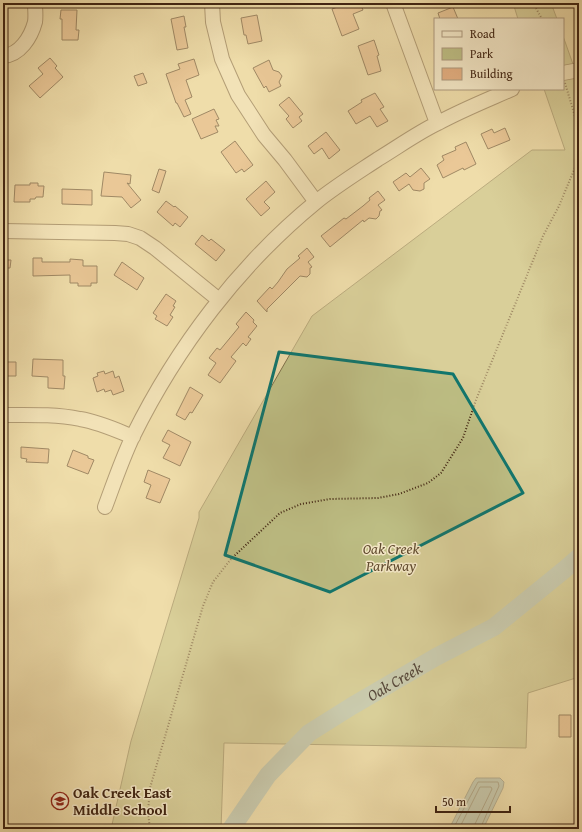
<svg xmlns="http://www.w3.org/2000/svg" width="582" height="832" viewBox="0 0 582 832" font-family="'Gentium Book Plus',serif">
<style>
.green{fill:#bebf85;stroke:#7f724c}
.water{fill:#a0b8b5;stroke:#7a7d74}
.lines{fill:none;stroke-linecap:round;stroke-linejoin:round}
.shore{stroke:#706e64;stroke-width:1}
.river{stroke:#a0b8b5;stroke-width:18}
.building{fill:#e4af81;stroke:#402412}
.minor-casing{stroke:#6c5238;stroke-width:16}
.path{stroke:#402412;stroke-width:2;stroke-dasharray:1 2;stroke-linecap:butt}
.minor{stroke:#f5e9c8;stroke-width:14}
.marked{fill:none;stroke:#0f766e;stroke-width:3;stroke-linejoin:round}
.labels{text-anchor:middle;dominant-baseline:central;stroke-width:3;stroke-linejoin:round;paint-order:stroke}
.park-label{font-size:15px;font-style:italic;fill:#604b2f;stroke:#f5e9c8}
.poi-label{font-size:15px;font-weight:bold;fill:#402412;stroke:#f5e9c8;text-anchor:start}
.water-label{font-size:16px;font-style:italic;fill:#58493b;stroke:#f5e9c8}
</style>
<rect width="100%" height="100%" fill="#efddaa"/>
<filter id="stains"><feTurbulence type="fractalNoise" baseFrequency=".005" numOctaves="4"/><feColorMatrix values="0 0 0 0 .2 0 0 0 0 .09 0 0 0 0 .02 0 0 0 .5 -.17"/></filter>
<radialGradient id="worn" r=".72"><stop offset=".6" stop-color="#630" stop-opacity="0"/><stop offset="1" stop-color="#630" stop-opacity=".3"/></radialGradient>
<!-- green -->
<path class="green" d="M513,3H551L557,19H518Z
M563,36L579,81V677L528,693L526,748L224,743L221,829H111L131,741L199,518V512L312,316L532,150H565L544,89H563Z"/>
<!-- water -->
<path class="water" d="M476,778H500L504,782L503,788L483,829H449L473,782Z"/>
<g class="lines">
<!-- shore -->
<path class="shore" d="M453,829L478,782H498L499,786L480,829
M459,829L480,787H491L492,789L475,824V829"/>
<!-- river -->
<path class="river" id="s1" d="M231,829L268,775L309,733L352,706L436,657L494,627L564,570L579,557"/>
</g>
<!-- building -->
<path class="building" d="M348,3H360L363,10L353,14L359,29L342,36L332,9Z
M453,7L458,19H440L438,13Z
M61,10H77L76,30H79L78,40H62V19H60Z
M257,15L262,41L248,44L246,35H244L241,18Z
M184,16L186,27H184L188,48L177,50L171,19Z
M374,40L379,55L377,56L381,71L368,75L358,46Z
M50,58L57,66L55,68L63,77L40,98L29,86L43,74L38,68Z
M194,59L199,75L186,80L192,97L185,100L191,114L184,117L177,103H176L166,74L180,69L178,64Z
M269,60L273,70L279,72L282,76L279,82L281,86L269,92L266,86L264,88L253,68Z
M143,73L147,83L138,86L134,76Z
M375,93L384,107L380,109L388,121L377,127L370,116L356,124L348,111L362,102L361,100Z
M289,97L303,114L299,117L302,121L293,128L286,119L289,116L279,105Z
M214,109L219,119L216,120L219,126H215L218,132L201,139L192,119Z
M505,128L510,140L488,149L481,134L492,129L494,133Z
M326,132L340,150L329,159L322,148L314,154L308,146Z
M235,141L253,165L244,172L242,169L236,173L221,152Z
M466,142L476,164L464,170L463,168L443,178L437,165L444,160L442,156L456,150L455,147Z
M421,168L430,179L424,183V189L420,191L413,190L409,184L399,191L393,182L406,173L410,177Z
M159,169L166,171L159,193L152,190Z
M104,172L131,175L130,184L127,183L141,200L131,208L122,197L101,196Z
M266,181L275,192L264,202L270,208L261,216L246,199Z
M30,183H38V186H44L43,197H36L35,199H30V202H14L15,185H30Z
M62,189L92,190V205L62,204Z
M378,191L385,200L378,205L382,210L380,211L379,216L376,219L369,218L364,222L363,220L330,247L321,236L344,218L346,219L363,206L370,200L369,198Z
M166,201L174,207L175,206L188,217L180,227L175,223L173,226L157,212Z
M202,235L209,241L211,239L225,250L216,261L195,244Z
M307,248L314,257L308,262L312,267L310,268V274L307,277L300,276L267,309V312L257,301L270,287L272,289L278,282L287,269L300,258L298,256Z
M33,258H42V262H70V259L83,260V266H97V283H91V286H78V283H70V275L33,276Z
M3,260H11L10,268H3Z
M122,262L144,278L137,290L114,275Z
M166,294L176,301L173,306L175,307L170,315L173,317L167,326L155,319L157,316L153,313Z
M246,312L254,320L253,322L257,326L248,337L251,339L246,346L243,343L231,357L236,361L220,383L208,375L216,363L209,358L217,348L220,350L239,327L236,324Z
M33,359L63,360V376H65L64,389L48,388V377L32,376Z
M3,362H16V376H3Z
M104,371L105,374L113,371L115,378L119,376L124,391L113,395L111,390L105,392L104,389L97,392L93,378L98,376L97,373Z
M190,387L203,395L192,413L190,412L185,420L176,415Z
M168,430L191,442L180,466L163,458L170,445L162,441Z
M21,447L49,449L48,463L26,462L27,459L21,458Z
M73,450L88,456V458L94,460L88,474L67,466Z
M148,470L170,479L160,503L146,498L151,485L144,482Z
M559,715H571V737H559Z"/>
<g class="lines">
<defs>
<path id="minor" d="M212,3L213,22L222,59L238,95L264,135L285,160L316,202
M393,3L437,123
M3,56C20,55 31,37 35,22C36,16 35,9 35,3
M563,73L579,70
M3,231L115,233L128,234L140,238L155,248L219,300
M3,415C29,415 55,414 80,419C99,422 116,430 133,437
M105,507C114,483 122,459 133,436C177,347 239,265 316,202C336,186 357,173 378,159C398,147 417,133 438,123C462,110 487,100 512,89"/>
</defs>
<!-- minor casing -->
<use href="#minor" class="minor-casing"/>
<!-- path -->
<path class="path" d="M533,3L542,19
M565,83L579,130
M150,829L148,812L150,788L203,606L213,582L231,559L280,513L301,504L330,499L378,498L399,494L428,483L441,473L463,438L476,400L543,236L559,206L579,158"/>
<!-- minor -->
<use href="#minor" class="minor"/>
</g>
<!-- marked area -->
<path d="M0 0H582V832H0ZM279,352L453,374L523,493L330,592L225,555Z" fill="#efddaa" fill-opacity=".55" fill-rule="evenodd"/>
<path class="marked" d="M279,352L453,374L523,493L330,592L225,555Z"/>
<!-- icons -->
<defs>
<symbol id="school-ring" viewBox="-11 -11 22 22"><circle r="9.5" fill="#f5e9c8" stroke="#8f2418" stroke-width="1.5"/><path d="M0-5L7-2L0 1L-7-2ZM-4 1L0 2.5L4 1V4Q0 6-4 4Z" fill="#8f2418"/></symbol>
</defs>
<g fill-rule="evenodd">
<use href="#school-ring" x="50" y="791" width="20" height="20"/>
</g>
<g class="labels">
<!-- park labels -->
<g class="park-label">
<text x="391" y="548">Oak Creek<tspan x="391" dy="17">Parkway</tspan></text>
</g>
<!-- poi labels -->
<g class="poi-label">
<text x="73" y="792">Oak Creek East<tspan x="73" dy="17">Middle School</tspan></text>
</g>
<!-- water labels -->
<g class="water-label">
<text stroke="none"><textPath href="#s1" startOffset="224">Oak Creek</textPath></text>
</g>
</g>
<!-- margin -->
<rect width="582" height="832" fill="none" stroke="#efddaa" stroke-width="16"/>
<rect x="4" y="4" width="574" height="824" fill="none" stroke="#402412" stroke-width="2"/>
<rect x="8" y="8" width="566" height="816" fill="none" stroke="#402412"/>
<!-- legend -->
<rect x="434" y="18" width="130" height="72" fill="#f5e9c8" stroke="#ad9a7f"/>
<rect x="442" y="31" width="20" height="6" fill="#f5e9c8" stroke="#ad9a7f"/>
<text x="470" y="38" font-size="12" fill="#402412">Road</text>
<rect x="442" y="48" width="20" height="12" fill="#bebf85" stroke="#ad9a7f"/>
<text x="470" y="58" font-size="12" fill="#402412">Park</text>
<rect x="442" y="68" width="20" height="12" fill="#e4af81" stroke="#ad9a7f"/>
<text x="470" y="78" font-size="12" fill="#402412">Building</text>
<!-- scale -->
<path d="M436 806v6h74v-6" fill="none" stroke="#402412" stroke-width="2"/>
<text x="442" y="806" font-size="12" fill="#402412" stroke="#f5e9c8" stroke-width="3" paint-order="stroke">50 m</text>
<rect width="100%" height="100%" filter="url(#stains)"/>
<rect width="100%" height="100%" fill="url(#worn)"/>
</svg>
